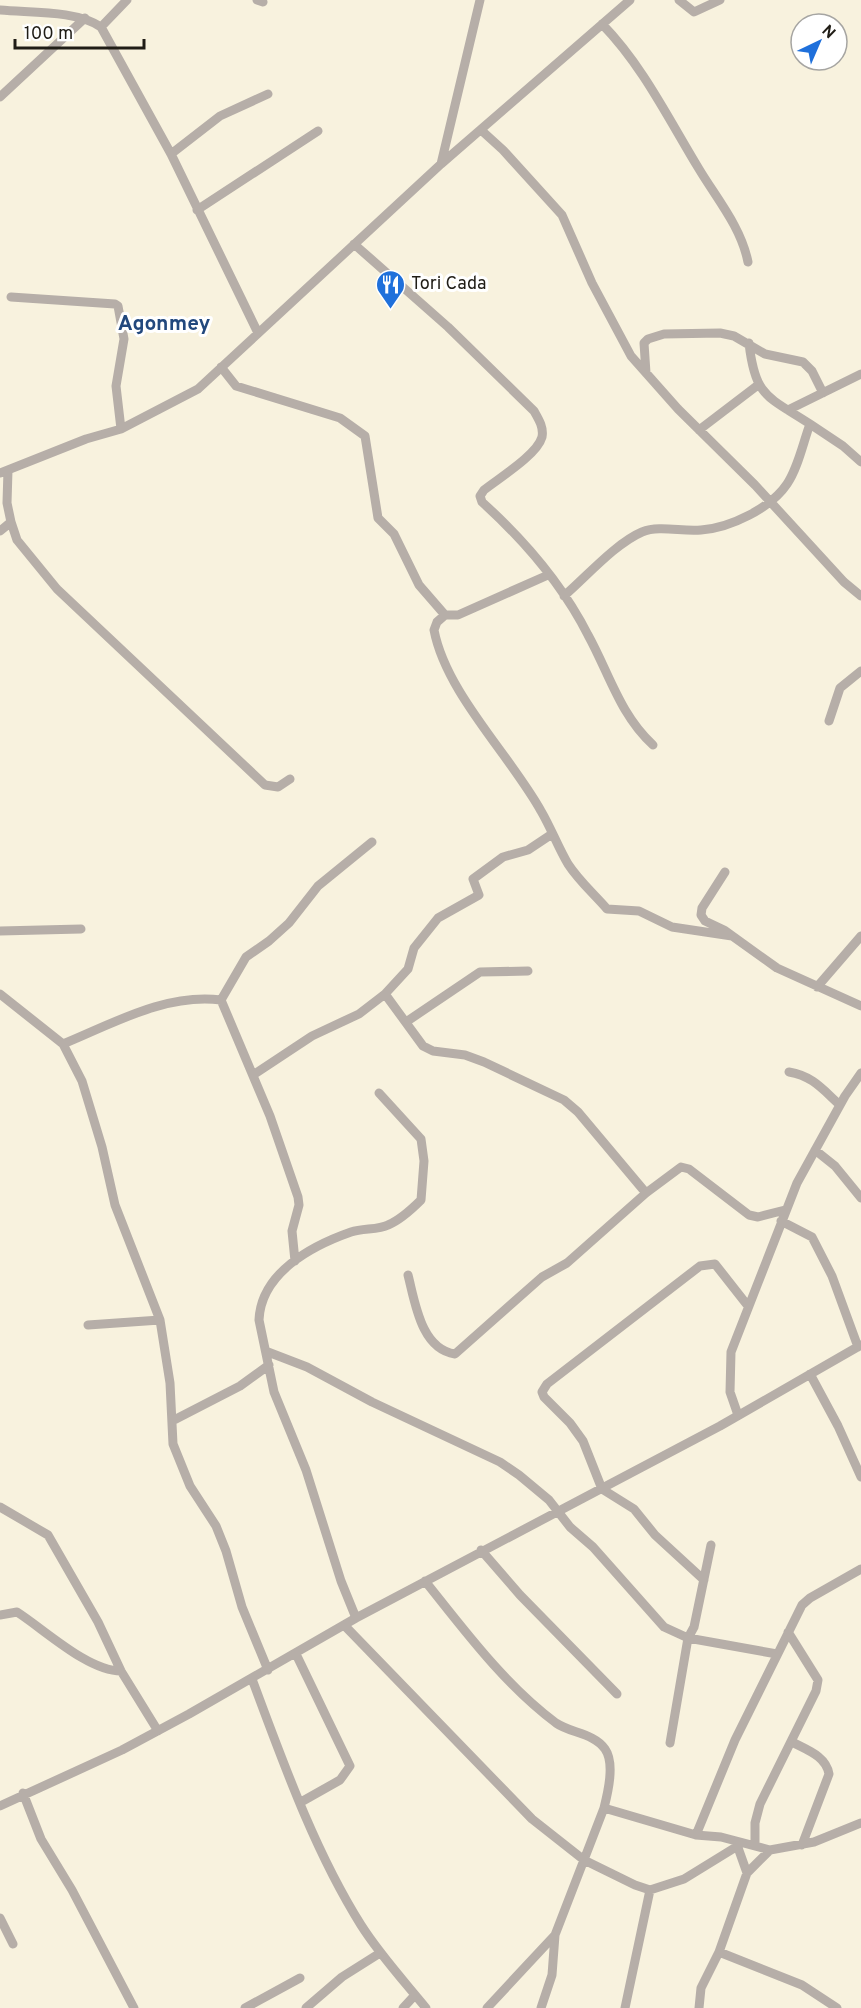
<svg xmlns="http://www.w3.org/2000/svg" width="861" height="2008" viewBox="0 0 861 2008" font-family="Overpass,sans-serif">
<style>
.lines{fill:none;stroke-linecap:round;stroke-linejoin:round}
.minor{stroke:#b6aea8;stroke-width:9}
.labels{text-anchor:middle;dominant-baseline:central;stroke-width:6;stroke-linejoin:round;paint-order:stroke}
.poi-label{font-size:18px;fill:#201d16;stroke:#fff;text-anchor:start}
.quarter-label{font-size:21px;font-weight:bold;fill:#22487d;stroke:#fff}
</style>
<rect width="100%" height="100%" fill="#f8f2de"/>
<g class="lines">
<!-- minor -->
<path class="minor" d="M257,0L263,2
M679,0L694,12L720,0
M0,10C30,13 76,10 101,27L171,154L258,333
M602,24C643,66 669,120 699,169C717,199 741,227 748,262
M101,27L127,0
M0,97L85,18
M481,130L503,150L562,215L592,283L631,356L678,409L755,485L844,582L861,596
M171,154L220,116L268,94
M441,164L630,0
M197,210L318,131
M354,244L448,327L534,411C538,418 544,427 542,437C537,455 499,478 484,490L480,496L482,502C524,540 562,584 588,635C609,673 620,715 653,745
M11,297L115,304L118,306L124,339L116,386L121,429
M749,343C755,397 767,396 810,424
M221,367L236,386L340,418L365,436L378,518L394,534L419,585L445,615H458L548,575
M646,373L644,343L648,339L664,334L720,333L734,336L765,354L803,362L812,371L823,393
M788,410L861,374
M699,430L758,385
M0,473L86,439L121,429L198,389L441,164L480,0
M11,522L17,540L57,589L265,785L278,787L290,779
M0,531L11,522L7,503L8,470
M564,596C586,577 616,543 642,532C660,525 682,532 701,530C730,528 771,508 787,484C798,468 803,443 810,424L843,446L861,462
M445,615L437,622L434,630C446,693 510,755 541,811C551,828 558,847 568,864C579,881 594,894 607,909L639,911L672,927L732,936
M829,721L840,688L861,671
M725,872L702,908L701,915L705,921L724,930L777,968L861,1006
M0,931L81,929
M817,987L861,936
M0,994L63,1044L82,1081L102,1147L115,1205L160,1320L170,1383L173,1444L190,1486L216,1526L226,1551L242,1607L268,1670
M385,994L408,969L414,948L438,918L479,895L473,879L503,857L528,850L552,834
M221,1000L246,957L269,941L289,923L318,886L372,842
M406,1022L480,972L528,971
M63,1044C114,1023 166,993 221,1000L270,1116L298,1197L299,1205L292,1231L295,1261
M789,1072C813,1076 823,1090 840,1105
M253,1075L312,1036L359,1014L385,994L423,1046L433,1051L465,1055L484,1062L564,1100L578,1112L646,1193
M815,1150L835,1166L861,1198
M781,1221L812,1237L832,1276L858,1347
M408,1275C415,1302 421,1349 455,1354L542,1277L567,1263L646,1193L681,1167L689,1169L749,1215L758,1217L785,1210
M88,1325L160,1320
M268,1352L307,1367L372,1402L500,1462L519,1475L549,1500L570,1527L593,1547L664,1627L688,1638L670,1743
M810,1374L838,1426L861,1477
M738,1415L730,1392L731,1352L797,1183L845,1096L861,1073
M174,1420L240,1386L269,1365
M0,1507L48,1535L98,1622L121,1671L158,1731
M711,1545L694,1627L688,1638L777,1654
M481,1550L520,1595L617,1694
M704,1580L655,1535L634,1509L602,1489L583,1441L570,1423L544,1397L542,1392L547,1384L700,1266L715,1264L748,1306
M425,1581C465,1631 504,1684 556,1723C570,1733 594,1733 605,1749C615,1763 608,1792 604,1808
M0,1615L17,1612C45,1630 88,1671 121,1671
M356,1618L341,1581L306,1470L274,1392L259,1320C261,1273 311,1246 351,1232C363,1228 378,1230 388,1225C400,1220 412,1209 421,1200L424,1161L421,1139L379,1093
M344,1625L532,1819L584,1860L635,1885L650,1890L684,1879L736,1847
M296,1654L350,1766L340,1780L301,1802
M252,1679C283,1762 314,1850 361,1925C380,1955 404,1981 426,2008
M792,1742C807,1750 826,1756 829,1774L802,1845
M23,1793L41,1839L72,1890L134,2008
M0,1806L122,1750L189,1714L356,1618L720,1426L861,1345
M696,1835L735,1740L802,1605L810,1598L861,1569
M736,1842L747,1873
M755,1845V1823L760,1804L816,1691L818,1680L788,1632
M770,1850L747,1873L719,1952L802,1985L837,2008
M0,1918L13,1944
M245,2008L300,1978
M306,2008L342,1977L380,1953
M403,2008L415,1995
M487,2008L555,1935L604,1808L696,1835L721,1837L770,1850L814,1842L861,1823
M541,2008L552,1975L555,1935
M625,2008L650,1890
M699,2008L701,1988L719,1952"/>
</g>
<!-- icons -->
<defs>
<symbol id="restaurant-pin" viewBox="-11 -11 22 30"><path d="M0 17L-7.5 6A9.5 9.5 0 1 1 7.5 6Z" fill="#1f70db" stroke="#fff"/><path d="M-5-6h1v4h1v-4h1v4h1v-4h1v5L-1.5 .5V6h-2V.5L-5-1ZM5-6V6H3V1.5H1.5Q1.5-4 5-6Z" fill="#fff"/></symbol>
</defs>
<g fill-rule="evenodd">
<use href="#restaurant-pin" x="374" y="268" width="33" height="45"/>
</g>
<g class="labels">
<!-- poi labels -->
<g class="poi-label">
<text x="411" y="284">Tori Cada</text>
</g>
<!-- quarter labels -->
<g class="quarter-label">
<text x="164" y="324">Agonmey</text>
</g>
</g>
<!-- north arrow -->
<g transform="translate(819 42) rotate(44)"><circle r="28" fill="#ffffff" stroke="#a6a5a2" stroke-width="1.5"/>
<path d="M0-4.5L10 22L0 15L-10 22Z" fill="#1f70db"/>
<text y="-9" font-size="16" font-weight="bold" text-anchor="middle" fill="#201d16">N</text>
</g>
<!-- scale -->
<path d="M15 39v9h129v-9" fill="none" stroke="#201d16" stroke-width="3"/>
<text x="24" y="39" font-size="18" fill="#201d16" stroke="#ffffff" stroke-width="4.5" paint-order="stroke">100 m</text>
</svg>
